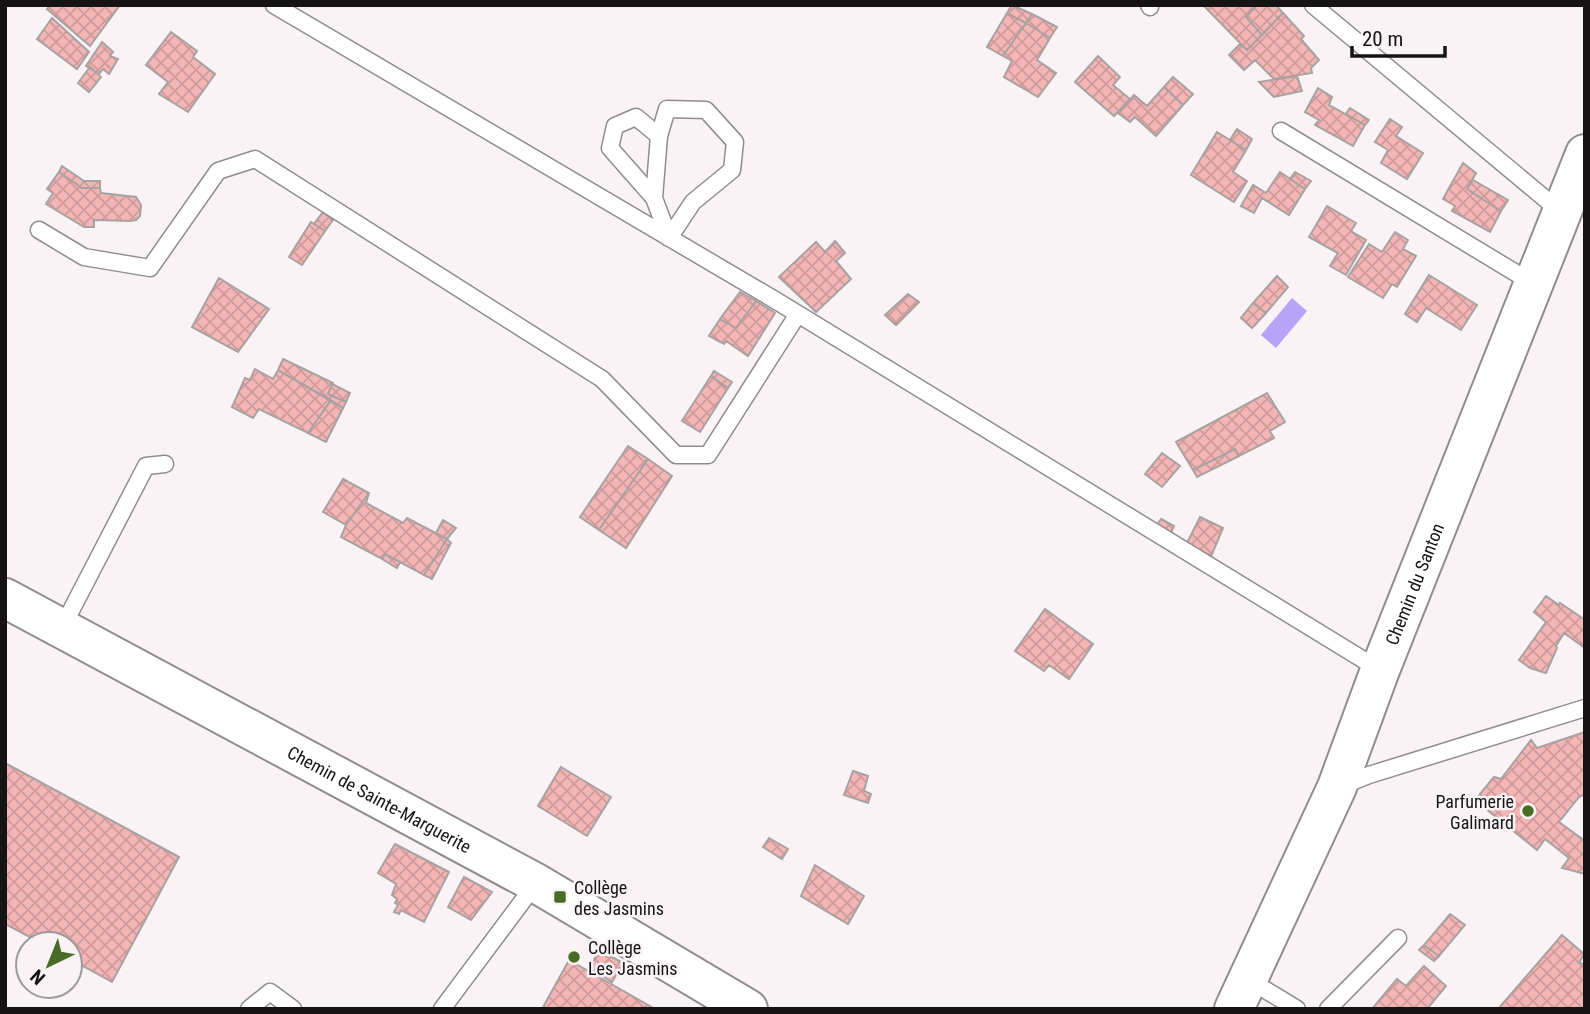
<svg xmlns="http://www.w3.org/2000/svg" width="1590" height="1014" viewBox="0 0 1590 1014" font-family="'Roboto Condensed',sans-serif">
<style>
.water{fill:#b7a4f9}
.building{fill:url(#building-cross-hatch);stroke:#a9a2a2;stroke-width:2}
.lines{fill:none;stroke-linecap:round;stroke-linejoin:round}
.lane-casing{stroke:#928c8f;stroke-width:19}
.secondary-casing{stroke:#928c8f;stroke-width:42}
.lane{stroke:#fff;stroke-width:16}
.secondary{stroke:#fff;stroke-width:38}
.poi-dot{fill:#486d27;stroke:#f9f3f6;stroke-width:2.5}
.labels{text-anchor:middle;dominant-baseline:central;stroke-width:5;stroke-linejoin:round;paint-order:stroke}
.street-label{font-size:18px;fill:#161314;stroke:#f9f3f6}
.poi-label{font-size:18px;fill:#161314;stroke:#f9f3f6;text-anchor:start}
</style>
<defs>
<pattern id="building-cross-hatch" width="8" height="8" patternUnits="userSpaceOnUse" patternTransform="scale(1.75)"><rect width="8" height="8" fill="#f4b5b5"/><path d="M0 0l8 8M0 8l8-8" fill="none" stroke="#d09b9b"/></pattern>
</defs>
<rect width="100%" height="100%" fill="#f9f3f6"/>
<!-- water -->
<path class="water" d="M1292,298L1307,311L1276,348L1261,335Z"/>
<!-- building -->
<path class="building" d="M50,5H120L90,46L47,9Z
M1012,5L1032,14L1026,23L1007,13Z
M1203,5H1257L1246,17L1262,35L1247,50Z
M1257,5H1276L1283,13L1262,35L1246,17Z
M1007,13L1026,23L1003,56L987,47Z
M1283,13L1304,36L1301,39L1319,60L1311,68L1312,73L1274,79L1255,60L1244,70L1229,55L1240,44L1247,50Z
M1032,14L1057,27L1050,38L1026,23Z
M52,18L89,52L77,69L37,39Z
M1026,23L1050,38L1037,60L1056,73L1038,97L1004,77L1012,61L1003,56Z
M171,32L197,51L193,57L215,74L188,112L159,94L168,82L146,65Z
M102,42L113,52L110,56L118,59L109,74L103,69L99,74L86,66Z
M1098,56L1120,77L1113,85L1130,99L1114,116L1075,82Z
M90,67L101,77L89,92L78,83Z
M1297,76L1302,91L1274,97L1259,82Z
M1173,77L1193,94L1183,105L1164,87Z
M1164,87L1183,105L1156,136L1135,117L1130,122L1118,113L1134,95L1147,106Z
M1318,88L1332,97L1329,105L1365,125L1353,146L1315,125L1319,120L1305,112Z
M1350,108L1369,120L1365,125L1346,114Z
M1390,119L1402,127L1396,136L1423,153L1407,179L1381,163L1388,150L1375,142Z
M1237,129L1252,139L1246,150L1230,140Z
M1217,132L1246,150L1233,172L1247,181L1234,202L1191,175Z
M1463,163L1476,173L1467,189L1501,211L1490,232L1452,211L1455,206L1443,199Z
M62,166L84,181H100V188H82L59,172Z
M59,172L82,188H100L101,193L136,197L141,205L140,216L136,220L130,221L94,220V227H84L46,204L53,193L47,189Z
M1280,172L1305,189L1289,215L1262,198L1254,213L1241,206L1253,185L1266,193Z
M1295,172L1311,181L1305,189L1290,179Z
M1473,180L1508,200L1501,211L1467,189Z
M1327,206L1356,223L1351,231L1366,240L1346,275L1330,266L1338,253L1309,237Z
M323,212L333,220L325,231L314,224Z
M311,222L325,231L302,265L289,257Z
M1395,232L1408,240L1403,249L1416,256L1397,287L1392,284L1383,298L1348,277L1369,244L1382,252Z
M835,241L845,253L836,261L851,279L816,312L779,277L816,242L825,252Z
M1429,275L1477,305L1461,330L1426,308L1417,322L1405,314Z
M1277,276L1288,287L1266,313L1253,303Z
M219,278L269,309L238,352L192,327Z
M740,292L756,301L736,328L720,319Z
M908,294L919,302L896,325L885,315Z
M756,301L775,313L748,356L726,341L724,344L709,336L720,319L736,328Z
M1253,303L1266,313L1252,328L1241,318Z
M283,359L333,383L328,394L346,402L343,408L278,370Z
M255,369L273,379L278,370L331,400L308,433L259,409L253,418L232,407L245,378L250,380Z
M714,371L732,382L728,388L711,376Z
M711,376L728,388L700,432L682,421Z
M332,384L350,393L346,402L328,394Z
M1267,393L1285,422L1270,431L1274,438L1239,456L1235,449L1193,470L1176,442Z
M331,400L343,408L326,442L308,433Z
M628,446L648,459L599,530L580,517Z
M1235,449L1239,456L1197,477L1193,470Z
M1162,453L1180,466L1162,487L1145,474Z
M648,459L672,476L626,548L599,530Z
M343,479L369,493L346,525L323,512Z
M369,493L366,503L403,523L407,518L447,539L424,575L385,554L382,559L341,537L346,525Z
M1200,517L1223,528L1210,559L1185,547Z
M1161,519L1174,526L1169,537L1154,529Z
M443,520L456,528L447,539L436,533Z
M447,539L451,543L432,579L424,575Z
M385,554L400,562L397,568L382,559Z
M1546,596L1559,605L1560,603L1585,620V648L1564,633L1556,646L1557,648L1546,673L1530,668L1519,660L1546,622L1534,612Z
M1045,609L1093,644L1069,679L1049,665L1044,671L1015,651Z
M1585,732V794L1579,797L1559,822L1585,841V874L1562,868L1569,858L1545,839L1537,850L1475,800L1494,777L1501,779L1531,740L1537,748Z
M5,763L179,857L112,982L70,959V944H43L5,924Z
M561,767L611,797L587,836L538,806Z
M853,771L868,776L864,791L871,794L868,803L844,795Z
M769,838L788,849L782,859L763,847Z
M395,844L449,872L424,922L401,910L399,914L394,912L398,905L395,903L397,899L392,895L396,884L378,873Z
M815,865L864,896L848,924L801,896Z
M464,877L492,892L471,920L448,907Z
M1450,914L1465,925L1439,956L1424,945Z
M1562,935L1584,954L1579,963L1585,964V1009H1498Z
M1424,945L1439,956L1434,961L1419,950Z
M599,950L623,963L612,982L590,968Z
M569,960L655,1009H542Z
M1424,966L1446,986L1427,1009H1372L1397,979L1406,986Z"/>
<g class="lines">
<defs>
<path id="lane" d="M274,5L775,300L1380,670
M1149,5L1150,7
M1313,5L1561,212
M667,109L706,110L735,142L732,170L693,202L669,238L654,198L659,136Z
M1281,131L1534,284
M654,198L610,148L615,126L636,117L659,136
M39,230L84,257L150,268L218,171L255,159L602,379L676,455H708L798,314
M62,628L146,466L165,464
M1341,786L1369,775L1585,708
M1249,980L1297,1009
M249,1009L270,992L293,1009
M442,1009L536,883
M1328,1009L1398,938"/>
<g id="secondary">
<path id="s1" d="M5,598L536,883L748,1009"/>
<path id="s2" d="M1234,1009L1337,787L1380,670L1585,154"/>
</g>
</defs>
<!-- lane casing -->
<use href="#lane" class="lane-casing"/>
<!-- secondary casing -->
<use href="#secondary" class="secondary-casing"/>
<!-- lane -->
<use href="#lane" class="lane"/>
<!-- secondary -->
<use href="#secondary" class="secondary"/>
</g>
<!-- markers -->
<g class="poi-dot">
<circle cx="1528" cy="811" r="7"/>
<rect x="553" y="890" width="14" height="14" rx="3.5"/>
<circle cx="574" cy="957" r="7"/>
</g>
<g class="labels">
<!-- street labels -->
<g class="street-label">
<text stroke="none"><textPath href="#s2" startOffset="462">Chemin du Santon</textPath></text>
<text stroke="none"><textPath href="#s1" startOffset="425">Chemin de Sainte-Marguerite</textPath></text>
</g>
<!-- poi labels -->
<g class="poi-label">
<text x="1514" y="801" text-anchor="end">Parfumerie<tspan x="1514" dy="21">Galimard</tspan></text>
<text x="574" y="887">Collège<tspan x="574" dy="21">des Jasmins</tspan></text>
<text x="588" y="947">Collège<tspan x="588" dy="21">Les Jasmins</tspan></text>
</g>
</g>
<!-- border -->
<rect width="1590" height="1014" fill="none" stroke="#161314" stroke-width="14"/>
<!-- north arrow -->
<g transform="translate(49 965) rotate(223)"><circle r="33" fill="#f9f3f6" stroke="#9e999c" stroke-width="2"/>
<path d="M0-5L12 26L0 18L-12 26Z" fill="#486d27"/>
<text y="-10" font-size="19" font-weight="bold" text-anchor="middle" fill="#161314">N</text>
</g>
<!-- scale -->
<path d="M1352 46v10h93v-10" fill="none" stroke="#161314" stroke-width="3.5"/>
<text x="1362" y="46" font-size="21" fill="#161314" stroke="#f9f3f6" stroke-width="5" paint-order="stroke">20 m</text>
</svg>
